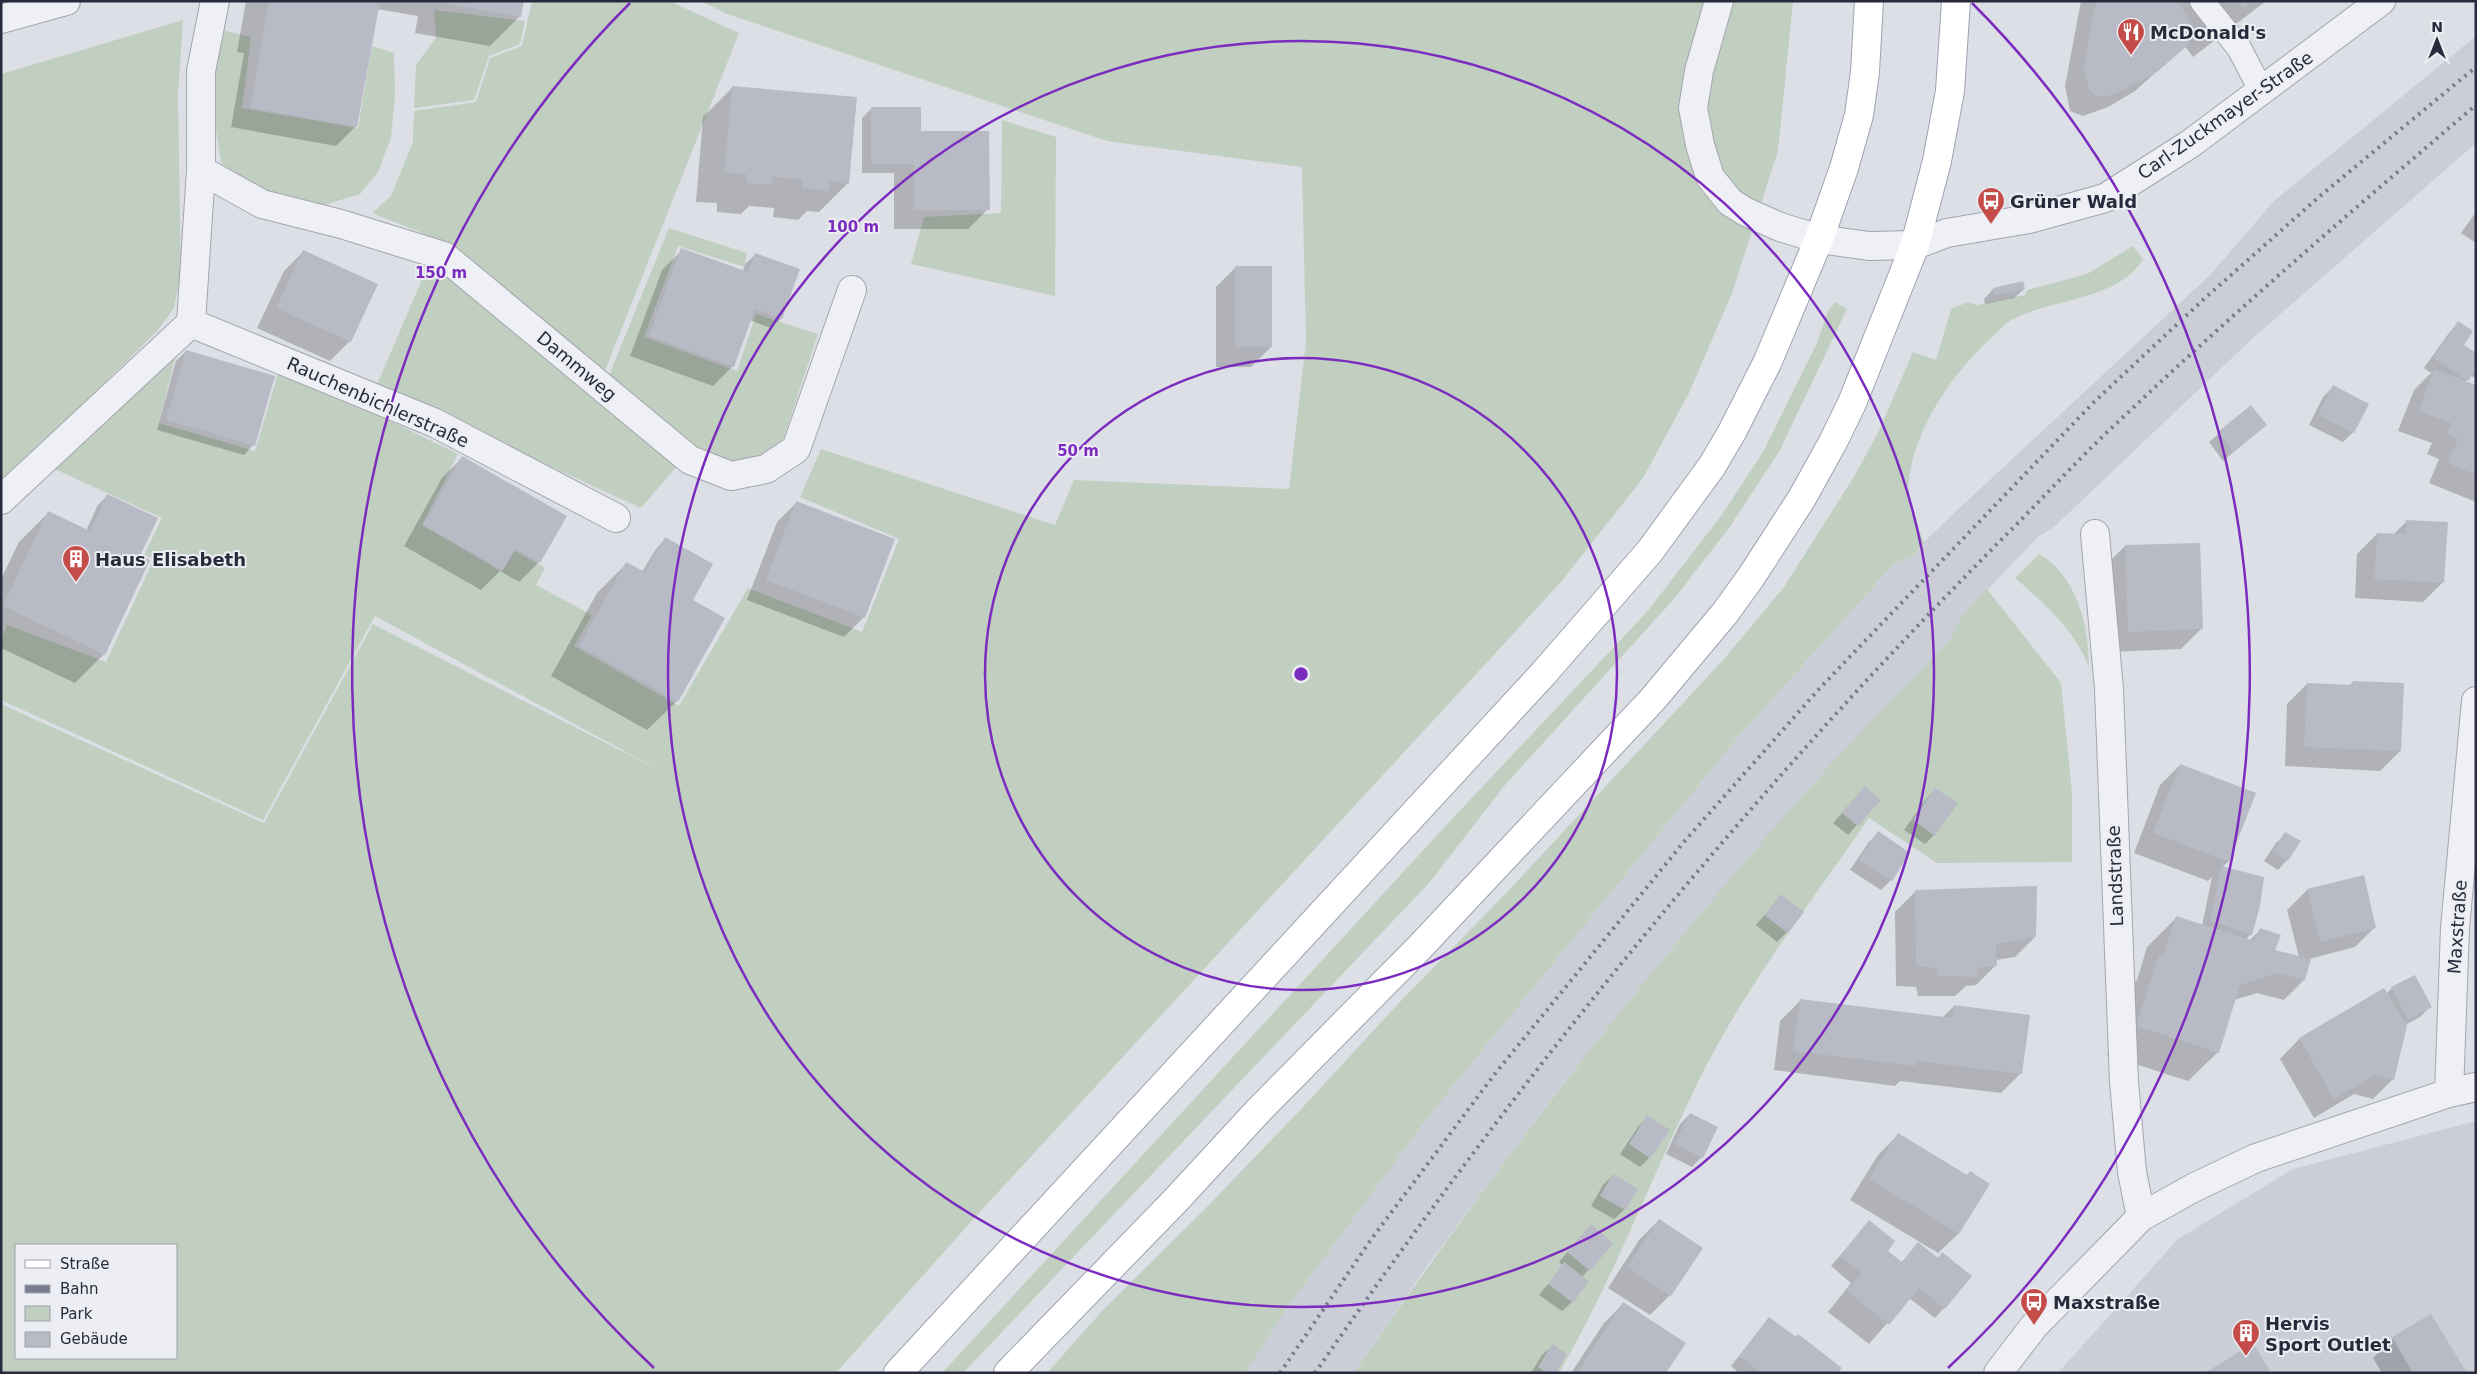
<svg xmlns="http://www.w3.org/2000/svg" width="2477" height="1374" viewBox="0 0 2477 1374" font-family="'DejaVu Sans',sans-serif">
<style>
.built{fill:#cbced7}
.green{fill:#c0cfbf;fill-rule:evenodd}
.shadow{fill:#0003}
.building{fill:#b8bac5}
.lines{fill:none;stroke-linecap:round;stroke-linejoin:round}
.lane-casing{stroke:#a3a5af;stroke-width:26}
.street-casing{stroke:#a3a5af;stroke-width:30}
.primary-casing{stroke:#9da2b1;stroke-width:30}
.lane{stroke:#eff0f5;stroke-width:24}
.street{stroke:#eff0f5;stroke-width:28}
.primary{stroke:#fff;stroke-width:28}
.rail{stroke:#787c8e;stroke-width:4;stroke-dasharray:2.5 5;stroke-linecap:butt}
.ring{fill:none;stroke:#7b2cbf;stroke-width:2.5}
.labels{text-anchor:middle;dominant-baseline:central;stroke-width:4;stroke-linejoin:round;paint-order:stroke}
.poi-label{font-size:18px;font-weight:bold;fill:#282b3b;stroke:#eceef4;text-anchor:start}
.street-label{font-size:18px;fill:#282b3b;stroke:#eceef4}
.centre{fill:#7b2cbf;stroke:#eceef4;stroke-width:2.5}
.ring-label{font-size:15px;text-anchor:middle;font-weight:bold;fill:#7b2cbf;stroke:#eceef4;stroke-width:4;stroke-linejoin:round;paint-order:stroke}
</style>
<rect width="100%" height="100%" fill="#dddfe6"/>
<!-- built -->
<path class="built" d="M2476,36V143L2254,337L2054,527L2038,537L1961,617L1951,639L1814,783L1667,954L1557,1092L1429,1263L1354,1373H1245L1287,1308L1435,1108L1739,736L1894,564L1913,556L1924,542L1951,516L2210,275L2274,201Z
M2476,1121V1373H2058L2178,1239L2293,1169Z"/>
<!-- green -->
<path class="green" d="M532,1H669L739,33L604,373L449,248L420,232L372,213L391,196L413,142L414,111L476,102L490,58L522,46Z
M701,1H1793L1778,151L1732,293L1689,393L1643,478L1561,582L977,1215L836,1373H1V704L264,823L373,624L663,772L375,616L263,820L1,700V639L7,625L106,662L154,559L144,555L162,518L50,467L178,347L159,423L255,451L280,367L458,454L422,525L502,572L515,551L545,568L536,585L592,615L574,646L679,706L748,588L862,632L899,539L800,497L821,449L1055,525L1074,480L1289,489L1306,342L1302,167L1107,141L727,14ZM16,1245H176V1358H16Z
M434,10L525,21L520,44L489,56L474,100L414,108L416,65L436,37Z
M183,20L178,96L181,272L174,308L157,331L23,464L1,482V74Z
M222,30L251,37L242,108L358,128L372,46L394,53L395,96L391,138L378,172L360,194L324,205L275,195L243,183L221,162L213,112V64Z
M1002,120L1056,137L1055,296L911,264L924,217L1001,213Z
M669,228L747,253L744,267L678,246L644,337L737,371L756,314L818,334L782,443L752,463L725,461L705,454L608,378Z
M2133,246L2143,259C2118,302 2047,298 2008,322C2002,326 1997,333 1991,338C1953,373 1915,427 1909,480C1906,503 1915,521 1924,542L1913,556L1894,564L1739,736L1435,1108L1287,1308L1245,1373H1047L1103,1310L1206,1208L1304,1106L1396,1006L1511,888L1724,659L1784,587L1855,475L1878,433L1913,352L1936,360L1951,309L1968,302L1977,305L2025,295L2027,290L2087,274Z
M429,263L442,271L678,465L641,508L376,387Z
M1835,302L1847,309L1779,452L1729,528L1673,600L1505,785L1429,883L963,1373H942L1452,819L1646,613L1721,516L1763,452L1817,343L1828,311Z
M2039,554C2077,575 2089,627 2089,667C2075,630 2045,604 2015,578Z
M1987,589L2061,683L2072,793V862L1937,863L1869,818C1810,904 1744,988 1698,1082C1651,1178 1613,1280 1559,1373H1354C1495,1167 1647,969 1813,784C1858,734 1905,687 1951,639L1961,617Z"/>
<!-- shadow -->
<path class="shadow" d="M1,1H48L1,25Z
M246,1H522L520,16L490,46L415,33L418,16L377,9L356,126L336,146L231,127L244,53L237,52Z
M2081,1H2266L2193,57L2185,46L2135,91L2108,107L2083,116L2070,111L2065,86Z
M732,88L848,183L819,212L807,211L798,220L773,217L774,208L749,206L741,214L717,212V203L696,202L703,117Z
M872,108L920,133L988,209L968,229H894V173H862V118Z
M2476,212V243L2461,233Z
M682,250L743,271L745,264L755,255L798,270L781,319L771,328L749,320L733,366L713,386L630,356L662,270Z
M304,251L350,341L330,361L257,328L284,271Z
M1236,267L1271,347L1251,367H1216V287Z
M1993,289H2024L2014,298L1985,304L1984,299Z
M2458,323L2462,346L2476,355V379L2470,375L2465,382L2476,386V502L2429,483L2439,459L2427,454L2432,443L2398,431L2414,390L2431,373L2424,368L2449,333Z
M186,351L253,445L244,455L157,430L176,361Z
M2333,387L2353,432L2343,442L2309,425L2323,397Z
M2251,407L2266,425L2223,461L2209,442Z
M462,458L539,562L519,582L500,571L481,590L404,546L442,478Z
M108,495L139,556L104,654L75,683L1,648V579L19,542L48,513L86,531L98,505Z
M797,502L864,617L844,637L747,600L777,522Z
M2407,521L2443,582L2423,602L2355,598L2357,554L2377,534L2393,535Z
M665,539L691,600L677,701L647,730L551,676L597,593L627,563L642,572L656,549Z
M2125,546L2201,629L2181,649L2108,652L2105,566Z
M2353,682L2400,751L2380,771L2285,766L2287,704L2307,684L2349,686Z
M2180,765L2254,793L2228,862L2221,868L2251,934L2245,940L2249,941L2260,930L2273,951L2299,957L2287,910L2307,890L2375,927L2355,947L2309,959L2304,980L2284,1000L2257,993L2234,1000L2218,1052L2188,1081L2107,1055L2130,987L2137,980L2147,947L2176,918L2202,926L2212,877L2208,881L2134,853L2160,785Z
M1936,789L1934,835L1925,844L1904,830L1926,799Z
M1855,798L1879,800L1848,835L1833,823Z
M1878,833L1909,853L1891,880L1881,890L1850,870L1868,843Z
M2286,834L2287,860L2278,870L2264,861L2276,843Z
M1915,892L2035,937L2015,957L1996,960V965L1976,985L1966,986L1955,996H1918L1916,987L1896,986L1895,912Z
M1781,896L1787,932L1777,942L1756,925Z
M2392,988L2430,1007L2420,1017L2405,1025L2393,1079L2373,1099L2354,1094L2314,1118L2280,1059L2299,1039L2384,990L2386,994Z
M1800,1001L1942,1018L1954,1006L2021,1073L2001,1093L1900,1081L1895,1086L1774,1070L1780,1021Z
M1690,1114L1702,1157L1692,1167L1666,1154L1680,1124Z
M1648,1117L1649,1158L1640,1167L1620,1154L1638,1127Z
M1898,1135L1966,1176L1989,1184L1958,1234L1938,1253L1850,1200L1878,1155Z
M1613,1175L1636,1189L1624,1210L1614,1219L1591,1206L1603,1185Z
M1659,1220L1701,1249L1670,1295L1650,1315L1608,1288L1639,1240Z
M1869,1222L1886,1251L1901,1263L1918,1244L1937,1259L1942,1254L1944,1308L1935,1318L1909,1298L1869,1344L1828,1312L1851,1283L1831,1266Z
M1581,1236L1612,1244L1582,1277L1572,1302L1562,1311L1539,1295L1563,1266L1559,1262Z
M1624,1303L1665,1373H1571L1604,1323Z
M1769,1318L1837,1373H1739L1731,1366Z
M2393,1338L2465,1373H2382L2373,1358Z
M1552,1346L1554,1373H1531L1542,1355Z"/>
<!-- building -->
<path class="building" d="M269,1H380L357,127L250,108Z
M444,1H524L521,17L443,3Z
M2096,1H2178L2192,25V36L2187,46L2157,72L2115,94L2104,97L2095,95L2090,91L2086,79L2084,65Z
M2239,1H2253L2244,8Z
M732,86L857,97L849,184L830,181L829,191L802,188L803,179L773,177L772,185L746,183V174L724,173Z
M871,107H921V131H989L990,210H914V164H871Z
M681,248L748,272L755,253L800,269L782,319L755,309L734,367L649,336Z
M303,250L378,284L351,342L276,308Z
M1235,266H1272V347H1235Z
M2023,281L2025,289L1995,295L1993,288Z
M2458,321L2473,331L2464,345L2476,353V369L2468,381L2433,358Z
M186,350L275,376L255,446L166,420Z
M2434,369L2476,385V475L2448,463L2458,439L2446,434L2451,423L2418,411Z
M2333,385L2369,404L2354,433L2318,415Z
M2251,405L2267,425L2233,452L2218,432Z
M462,456L567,516L540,563L515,549L502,570L423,525Z
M107,494L158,518L140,556L150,560L105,655L3,606L48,511L90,531Z
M796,501L895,539L865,618L766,580Z
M2406,520L2448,522L2444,583L2374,579L2377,533L2405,534Z
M665,537L713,564L693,600L725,618L678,702L579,646L626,562L645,572Z
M2200,543L2203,629L2128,632L2125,545Z
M2353,681L2404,683L2401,751L2304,747L2307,683L2353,685Z
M2180,764L2256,793L2229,862L2153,833Z
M1865,786L1881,800L1858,826L1842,813Z
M1935,788L1958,803L1935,836L1913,820Z
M1878,831L1910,853L1892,881L1859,860Z
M2285,832L2301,841L2288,861L2273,851Z
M2221,866L2264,877L2260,906L2252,935L2210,921Z
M2364,875L2376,928L2320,942L2307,889Z
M2037,886L2036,937L1996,944L1997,966L1978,968L1977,977L1938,976L1936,968L1916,966L1915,890Z
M1781,894L1804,912L1788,933L1764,915Z
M2176,916L2254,941L2260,928L2281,935L2275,950L2311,959L2305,980L2277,973L2240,985L2219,1053L2136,1026L2159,956L2163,957Z
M2415,975L2432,1007L2408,1020L2391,987Z
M2384,988L2407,1026L2394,1080L2375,1075L2334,1099L2299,1038Z
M1800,999L1952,1018L1954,1005L2030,1015L2022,1074L1916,1061V1066L1793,1051Z
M1690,1113L1718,1127L1703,1158L1674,1144Z
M1647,1115L1670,1130L1650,1158L1629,1144Z
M1898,1133L1967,1175L1970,1171L1990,1184L1959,1234L1869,1179Z
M1613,1174L1638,1189L1625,1210L1600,1196Z
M1659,1219L1703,1248L1671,1296L1627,1267Z
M1869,1220L1895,1241L1888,1251L1902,1262L1918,1242L1938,1258L1942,1252L1972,1276L1945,1309L1919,1288L1889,1325L1847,1291L1861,1273L1840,1256Z
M1591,1224L1613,1243L1590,1271L1567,1252Z
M1564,1262L1589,1281L1573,1303L1548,1284Z
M1623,1302L1686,1343L1666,1373H1577Z
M2431,1314L2467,1373H2413L2392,1337Z
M1769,1317L1796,1337L1798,1334L1842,1368L1838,1373H1762L1739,1356Z
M2253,1343L2271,1373H2205L2210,1370Z
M1552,1344L1567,1354L1556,1373H1547L1538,1367Z"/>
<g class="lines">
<defs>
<path id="lane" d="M2202,1L2239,48L2262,92"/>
<path id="street" d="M1719,1L1699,71L1693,108L1700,145L1710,177L1730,202L1746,212L1780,227L1819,239L1869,246L1915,245L1947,233L2029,219L2105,198L2190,144L2381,1
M1,19L66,1
M201,170L262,204L341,224L444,256L690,460L731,476L766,469L796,449L852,290
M191,323L435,423L616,518
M1,500L191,323L201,170V71L215,1
M2095,534L2109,689L2124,1082L2132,1172L2141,1217
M2449,1093L2455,928L2476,701
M1998,1373L2034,1326L2141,1217L2193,1188L2256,1158L2449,1093L2476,1087"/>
<path id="primary" d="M898,1373L1543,674L1650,551L1712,466L1732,432L1768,361L1819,239L1844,168L1859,115L1865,72L1869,1
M1008,1373L1175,1201L1259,1110L1420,947L1653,699L1725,613L1751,577L1802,498L1833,442L1852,403L1915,245L1937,161L1950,91L1956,1"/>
</defs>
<!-- lane casing -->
<use href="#lane" class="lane-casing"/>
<!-- street casing -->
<use href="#street" class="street-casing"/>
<!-- primary casing -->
<use href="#primary" class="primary-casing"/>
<!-- lane -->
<use href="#lane" class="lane"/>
<!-- street -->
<use href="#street" class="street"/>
<!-- primary -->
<use href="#primary" class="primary"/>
<!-- rail -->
<path class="rail" d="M1280,1373L1370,1241L1494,1075L1683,843L1819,689L2094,402L2204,299L2320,196L2476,67
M1315,1373C1522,1073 1752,790 2009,532C2046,495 2081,456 2119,421C2234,312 2355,208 2476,105"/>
</g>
<!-- distance rings -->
<g class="ring">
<circle cx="1301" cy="674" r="316"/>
<circle cx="1301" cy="674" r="633"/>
<path d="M654 1368A949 949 0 0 1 630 3M1972 3A949 949 0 0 1 1948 1368"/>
</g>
<!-- icons -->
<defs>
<symbol id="restaurant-pin" viewBox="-11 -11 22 30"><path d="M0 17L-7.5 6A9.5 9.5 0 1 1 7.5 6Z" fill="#c44c49" stroke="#eceef4"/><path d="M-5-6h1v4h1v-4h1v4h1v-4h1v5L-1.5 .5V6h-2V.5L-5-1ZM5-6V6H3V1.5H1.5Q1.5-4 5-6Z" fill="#fff"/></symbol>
<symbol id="bus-pin" viewBox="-11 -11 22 30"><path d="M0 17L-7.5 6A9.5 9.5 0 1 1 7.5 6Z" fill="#c44c49" stroke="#eceef4"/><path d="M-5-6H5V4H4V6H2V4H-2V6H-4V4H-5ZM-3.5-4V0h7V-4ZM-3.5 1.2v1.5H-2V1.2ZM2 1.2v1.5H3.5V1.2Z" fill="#fff"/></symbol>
<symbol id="building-pin" viewBox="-11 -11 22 30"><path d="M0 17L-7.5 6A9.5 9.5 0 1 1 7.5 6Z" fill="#c44c49" stroke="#eceef4"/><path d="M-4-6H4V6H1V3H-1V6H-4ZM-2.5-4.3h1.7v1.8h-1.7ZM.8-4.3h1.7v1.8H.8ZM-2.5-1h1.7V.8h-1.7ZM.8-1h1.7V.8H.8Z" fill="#fff"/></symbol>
</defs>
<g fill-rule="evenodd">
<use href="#restaurant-pin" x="2115" y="16" width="32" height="43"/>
<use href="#bus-pin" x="1975" y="185" width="32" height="43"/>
<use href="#building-pin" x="60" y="543" width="32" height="43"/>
<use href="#bus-pin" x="2018" y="1286" width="32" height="43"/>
<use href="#building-pin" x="2230" y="1317" width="32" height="43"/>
</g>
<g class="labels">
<!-- poi labels -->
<g class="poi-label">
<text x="2150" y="32">McDonald's</text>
<text x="2010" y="201">Grüner Wald</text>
<text x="95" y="559">Haus Elisabeth</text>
<text x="2053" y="1302">Maxstraße</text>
<text x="2265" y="1323">Hervis<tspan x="2265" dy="21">Sport Outlet</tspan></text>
</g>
<!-- street labels -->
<g class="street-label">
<text transform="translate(2225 115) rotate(-35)">Carl-Zuckmayer-Straße</text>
<text transform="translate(577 366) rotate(40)">Dammweg</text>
<text transform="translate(378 402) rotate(24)">Rauchenbichlerstraße</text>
<text transform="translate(2115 876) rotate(-92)">Landstraße</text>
<text transform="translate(2457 927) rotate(-86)">Maxstraße</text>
</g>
</g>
<circle cx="1301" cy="674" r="8" class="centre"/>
<g class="ring-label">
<text x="853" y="232">100 m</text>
<text x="441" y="278">150 m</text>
<text x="1078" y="456">50 m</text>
</g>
<!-- border -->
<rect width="2477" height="1374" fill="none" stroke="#282b3b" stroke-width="5"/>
<!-- legend -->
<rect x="15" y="1244" width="162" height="115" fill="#eceef4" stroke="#9ea0aa"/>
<rect x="25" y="1260" width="25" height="8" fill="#ffffff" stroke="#9ea0aa"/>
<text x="60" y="1269" font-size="15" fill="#282b3b">Straße</text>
<rect x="25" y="1285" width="25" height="8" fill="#787c8e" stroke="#9ea0aa"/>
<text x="60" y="1294" font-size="15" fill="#282b3b">Bahn</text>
<rect x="25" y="1306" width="25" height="15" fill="#c0cfbf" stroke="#9ea0aa"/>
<text x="60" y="1319" font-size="15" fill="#282b3b">Park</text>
<rect x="25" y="1332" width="25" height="15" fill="#b8bac5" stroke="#9ea0aa"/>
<text x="60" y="1344" font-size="15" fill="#282b3b">Gebäude</text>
<!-- north arrow -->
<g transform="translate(2437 40)" stroke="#eceef4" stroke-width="4" paint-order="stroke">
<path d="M0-4L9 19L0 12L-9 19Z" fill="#282b3b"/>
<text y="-8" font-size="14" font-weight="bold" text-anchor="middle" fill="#282b3b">N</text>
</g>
</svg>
